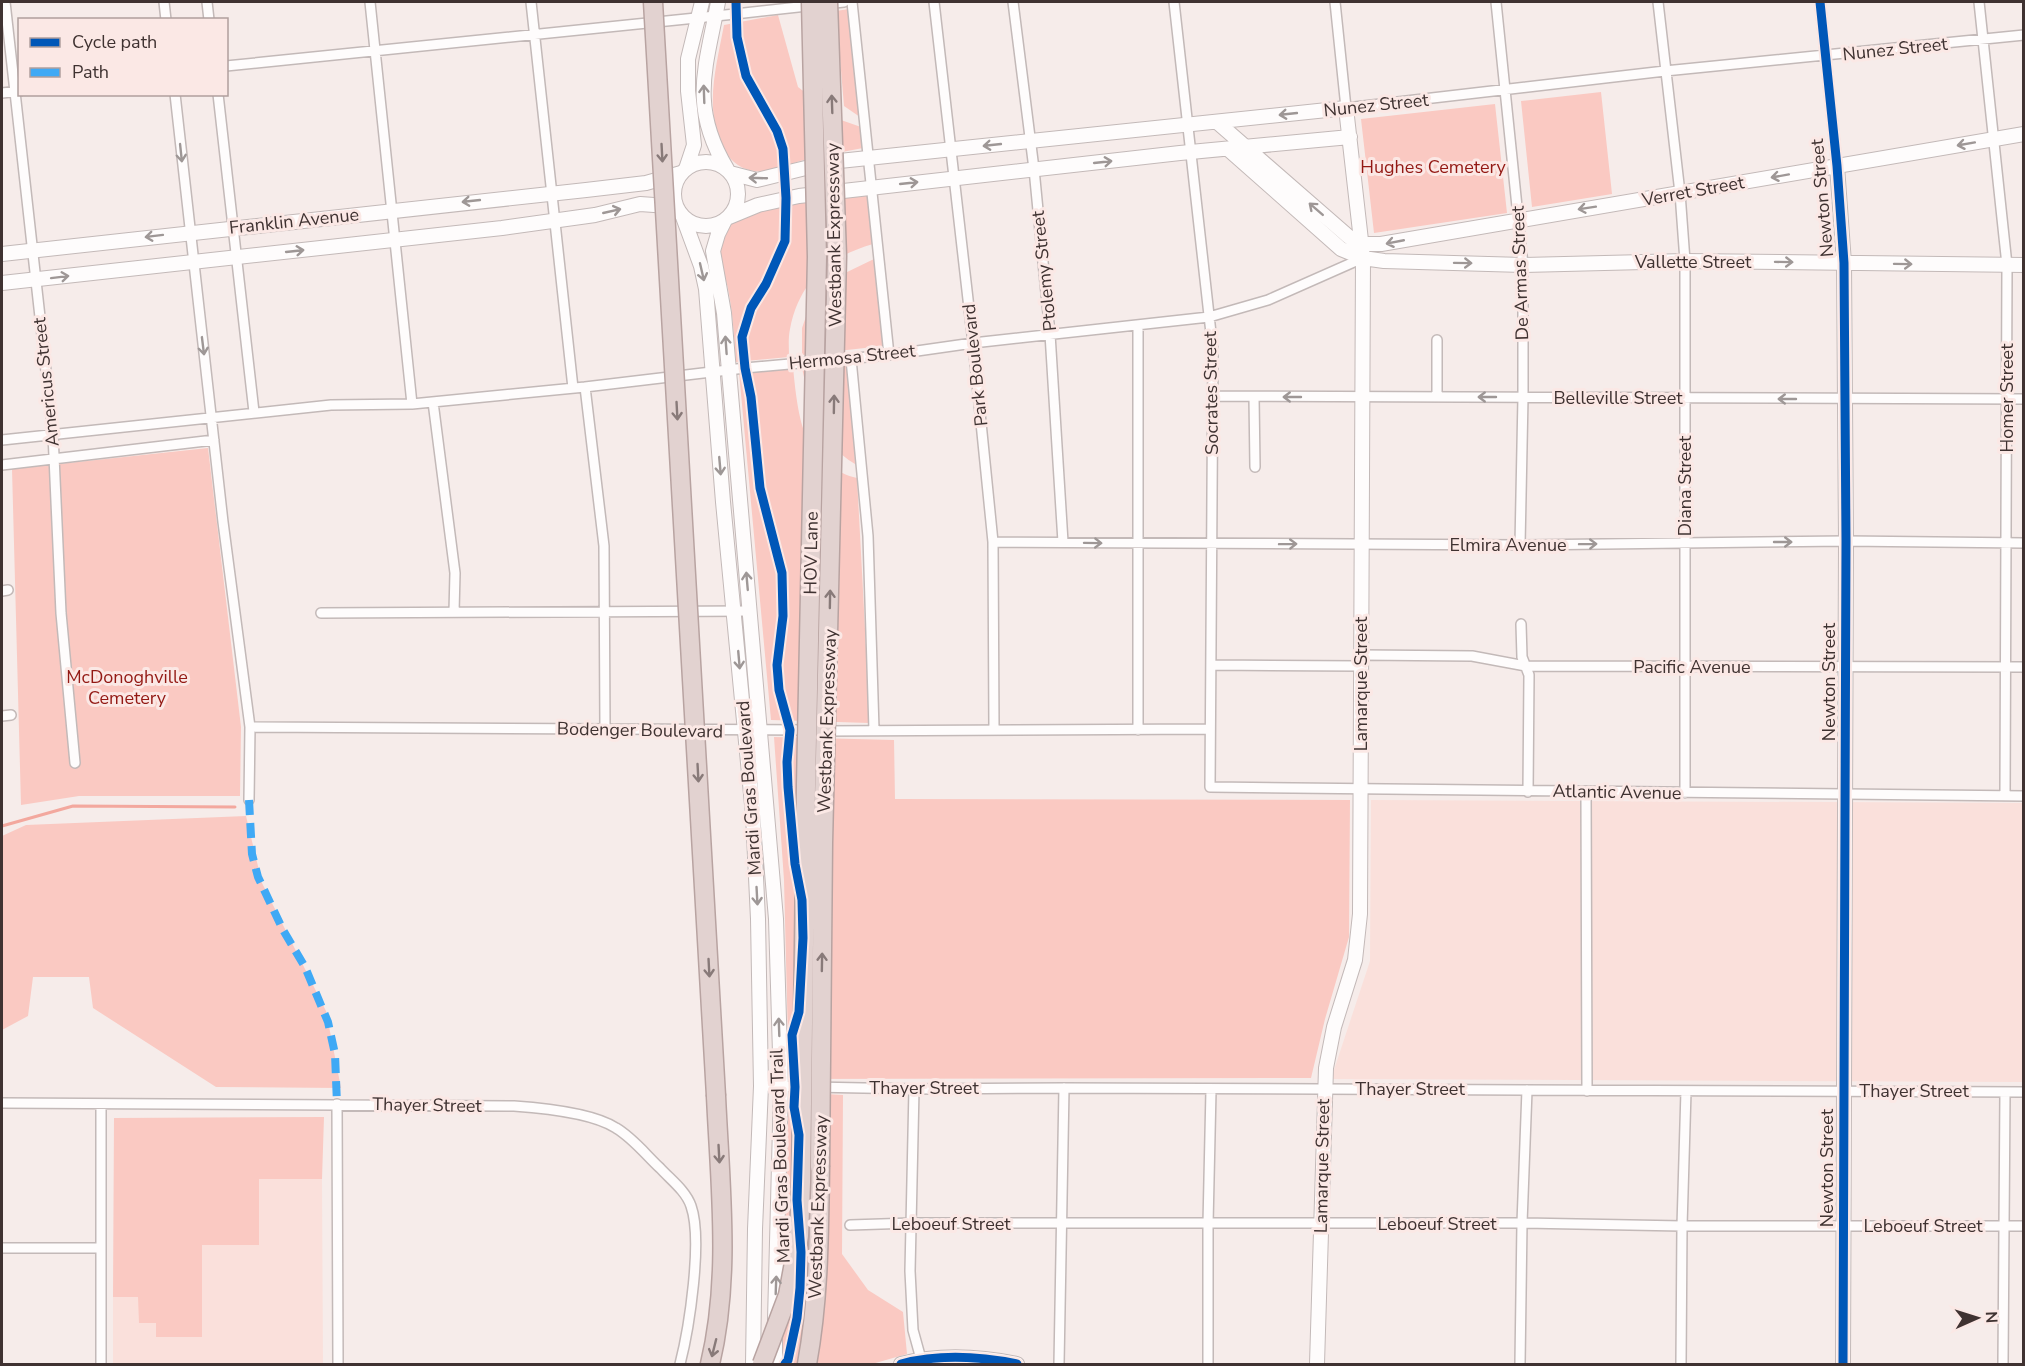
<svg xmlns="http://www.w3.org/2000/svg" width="2025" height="1366" viewBox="0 0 2025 1366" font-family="'Nunito Sans',sans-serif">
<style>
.built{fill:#fae0db}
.green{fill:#fac9c2}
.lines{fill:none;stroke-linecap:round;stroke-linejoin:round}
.stream{stroke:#f3a89e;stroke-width:3}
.street-casing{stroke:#c3b9b8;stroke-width:12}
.secondary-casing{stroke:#c3b9b8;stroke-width:16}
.highway-casing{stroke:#b8a3a1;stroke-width:21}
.street{stroke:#fefcfc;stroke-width:9}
.secondary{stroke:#fefcfc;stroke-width:14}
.highway{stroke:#e2d2d0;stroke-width:18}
.highway-bridge-casing{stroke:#b8a3a1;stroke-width:21;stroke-linecap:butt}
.highway-bridge{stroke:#e2d2d0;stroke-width:18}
.quiet{stroke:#3fa9f5;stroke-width:8;stroke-dasharray:15 8;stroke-linecap:butt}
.cycleway-casing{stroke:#fbe8e5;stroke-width:13}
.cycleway{stroke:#0057b8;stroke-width:9}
.oneway{stroke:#9e9796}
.oneway2{stroke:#887a79}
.labels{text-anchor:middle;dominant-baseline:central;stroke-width:6;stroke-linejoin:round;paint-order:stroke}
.street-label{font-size:18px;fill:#3f3231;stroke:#fbe8e5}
.park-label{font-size:18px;fill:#931914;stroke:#fbe8e5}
</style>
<rect width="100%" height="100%" fill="#f6ecea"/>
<!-- built -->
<path class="built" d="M1371,800L2023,803V1082L1331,1079L1370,961Z
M258,1179H322L323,1364H113V1297H139L202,1245Z"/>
<!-- green -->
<path class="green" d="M849,9L860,117L844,106L836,11Z
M778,15L798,87L841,120L861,127L863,148C842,152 821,156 800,161C790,164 780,170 770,171C752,173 737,169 727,154C702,114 716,68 724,25Z
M1601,92L1612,194L1532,207L1521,101Z
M1495,104L1507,213L1374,233L1361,119Z
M868,193L873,244C828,257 799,282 790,329C788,338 789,348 789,357L736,362C734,338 733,313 728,289C725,272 713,252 721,235C738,201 833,197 868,193Z
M874,259L883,346L802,355V328L809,308L843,274Z
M852,363L855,464C820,443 810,406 802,368Z
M793,367C795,387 798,420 807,438C816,457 837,474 857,478L870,723L771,720L739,372Z
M208,448L241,727L240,796H79L21,805L12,469Z
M774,737L894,740L895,799L1350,800L1349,937L1325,1019L1311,1078L789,1079L784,880Z
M246,816L262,883L326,1011L341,1088L216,1087L93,1008L89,977H33L28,1016L2,1030V836L26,825Z
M789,1092L843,1095L842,1254L868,1290L903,1312L907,1354L872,1364H785L781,1351Z
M324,1117L322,1179H259V1245H202V1337H156V1323H139L138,1297H113L114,1118Z"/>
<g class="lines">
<!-- stream -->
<path class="stream" d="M2,826L73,806L235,807"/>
<defs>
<path id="street" d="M5,2L53,434L61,613L75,763
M164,2L166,20
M207,2L209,20
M370,2L412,404
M531,2L573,388
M852,2L889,355
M934,2L973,343L993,542L994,730
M1013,2L1034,169L1050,334L1063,542
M1174,2L1213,351L1210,787L2024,796
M1335,2L1346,108L1665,71L2024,35
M1496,2L1523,265V397L1520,545
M1658,2L1680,193L1685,261V793
M1820,2L1837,166
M1979,2L2007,265L2005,796
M226,66L735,14L844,2
M2,93L20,91
M175,94L223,522L250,727L249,800
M218,94L254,412
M1138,325V730
M851,359L868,536L874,730
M585,387L604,546L605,729
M1213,396L2024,399
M1254,397L1255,467
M1437,397V340
M433,402L455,573L454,612
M2,440L331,405L412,404L585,387L745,368L889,355L973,343L1209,317L1268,300L1363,258
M2,465L214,440
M993,542L1520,545L1846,541L2024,543
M2,591L8,590
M321,613L750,611
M1521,624L1522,657L1529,675L1528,792
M1361,655L1472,656L1526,666L2024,667
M1211,665L1361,666
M2,716L11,715
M250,727L809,730
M823,731L1210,729
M1586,792L1587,1091
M761,1086L914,1089L1064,1088L2024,1092
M914,1089L910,1271L913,1330L921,1359
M2,1103L514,1106C542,1108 593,1113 616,1128C633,1138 646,1155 660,1168C671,1180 686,1191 691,1206C703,1240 689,1329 680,1364
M337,1104L338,1364
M101,1105V1364
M850,1225L912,1223H1522L1682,1226H2024
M2,1248H101
M1059,1364L1064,1088
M1208,1364V1224L1211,1090
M1520,1364L1522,1223L1527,1090
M1681,1364L1682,1226L1686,1091
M2003,1364L2005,1092"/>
<path id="secondary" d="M718,2C706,67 689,106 727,169
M1217,122L1349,237L1363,244H1381L2024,134
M1228,149L1341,249L1363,258L1384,261L1523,265L1685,261L2024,265
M674 194a32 32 0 1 1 64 0a32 32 0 1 1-64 0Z
M1837,166L1844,263L1846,541L1843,1364
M686,169L694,145L688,91V59L702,2
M730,173L757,180L830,162L1346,108L1363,258L1360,914L1355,960L1334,1027L1326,1068L1317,1364
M683,217L701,266L706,289L723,502L753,815L758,919L761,1086L755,1229L753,1364
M729,217L758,205L799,196L1180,153L1350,137
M725,220L718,234L713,251L724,313L776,919L781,1087L775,1320
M2,254L586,190L646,183L681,173
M2,283L502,228L595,215L640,204L668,206L679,212
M775,1364V1340
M901,1364C939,1354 978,1356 1017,1364"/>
<path id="highway" d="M710,1364C731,1277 720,1184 716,1096
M807,1364C819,1299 819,1233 820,1167"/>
</defs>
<!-- street casing -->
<use href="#street" class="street-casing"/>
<!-- secondary casing -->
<use href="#secondary" class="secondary-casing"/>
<!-- highway casing -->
<use href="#highway" class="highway-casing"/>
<!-- street -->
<use href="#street" class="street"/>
<!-- secondary -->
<use href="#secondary" class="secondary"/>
<!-- highway -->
<use href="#highway" class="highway"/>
<defs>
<path id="highway-bridge" d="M653,2L716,1096
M820,1167L823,843L837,256L828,2
M762,1364L788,1295L799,1236L801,1182L806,785L817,257L811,2"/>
</defs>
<!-- highway-bridge casing -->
<use href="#highway-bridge" class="highway-bridge-casing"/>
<!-- highway-bridge -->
<use href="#highway-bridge" class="highway-bridge"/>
<!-- quiet -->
<path class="quiet" d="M249,800L252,854L258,877L283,930L305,967L328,1022L335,1054L337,1104"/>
<defs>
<path id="cycleway" d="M736,2L737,37L746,76L777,131L783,149L786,198L785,241L766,284L751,308L742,337L745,368L751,397L760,488L782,573L783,616L777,665L779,690L790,730L787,762L788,787L795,864L802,900L803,938L799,1012L792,1035L795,1087L794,1107L799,1135L797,1200L801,1252L800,1288L797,1318L788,1360L785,1364
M1820,2L1837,166L1844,263L1846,541L1843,1364
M901,1364C939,1354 978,1356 1017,1364"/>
</defs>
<!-- cycleway casing -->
<use href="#cycleway" class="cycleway-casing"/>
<!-- cycleway -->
<use href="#cycleway" class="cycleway"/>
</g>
<!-- one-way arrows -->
<defs><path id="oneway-shaft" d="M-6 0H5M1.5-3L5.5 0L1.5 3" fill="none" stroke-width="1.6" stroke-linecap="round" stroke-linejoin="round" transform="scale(1.5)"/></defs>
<g class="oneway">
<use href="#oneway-shaft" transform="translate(704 94) rotate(-92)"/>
<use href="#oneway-shaft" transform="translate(1288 114) rotate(174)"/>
<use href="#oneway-shaft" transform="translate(1966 144) rotate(170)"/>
<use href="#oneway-shaft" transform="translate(992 145) rotate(174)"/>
<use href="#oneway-shaft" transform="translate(181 153) rotate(84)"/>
<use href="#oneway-shaft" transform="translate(1103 162) rotate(-6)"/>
<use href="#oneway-shaft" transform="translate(1780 176) rotate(170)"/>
<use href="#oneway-shaft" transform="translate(758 178) rotate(-178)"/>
<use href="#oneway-shaft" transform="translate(909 183) rotate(-6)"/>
<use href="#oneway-shaft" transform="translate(471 201) rotate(174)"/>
<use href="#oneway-shaft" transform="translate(1587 208) rotate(171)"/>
<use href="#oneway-shaft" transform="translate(1316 209) rotate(-139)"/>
<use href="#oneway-shaft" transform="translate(612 211) rotate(-13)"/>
<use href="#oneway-shaft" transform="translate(154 236) rotate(173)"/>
<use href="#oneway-shaft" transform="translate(1395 242) rotate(169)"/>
<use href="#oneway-shaft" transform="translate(295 251) rotate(-6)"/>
<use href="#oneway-shaft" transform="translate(1784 262) rotate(1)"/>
<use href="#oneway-shaft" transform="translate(1463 263) rotate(1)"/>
<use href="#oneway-shaft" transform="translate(1903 264) rotate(1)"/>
<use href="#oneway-shaft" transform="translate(702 272) rotate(77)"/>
<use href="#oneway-shaft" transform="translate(60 277) rotate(-7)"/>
<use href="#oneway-shaft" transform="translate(726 345) rotate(-94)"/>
<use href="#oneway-shaft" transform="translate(203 346) rotate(83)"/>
<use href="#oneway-shaft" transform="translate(1292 397) rotate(-180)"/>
<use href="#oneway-shaft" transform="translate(1487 397) rotate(180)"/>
<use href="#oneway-shaft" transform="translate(1787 399) rotate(-180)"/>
<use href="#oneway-shaft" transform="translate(720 466) rotate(85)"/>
<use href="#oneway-shaft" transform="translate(1783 542)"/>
<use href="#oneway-shaft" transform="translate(1093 543) rotate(1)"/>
<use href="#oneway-shaft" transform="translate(1288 544) rotate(-1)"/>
<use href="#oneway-shaft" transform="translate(1588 544) rotate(-1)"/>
<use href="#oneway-shaft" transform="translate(747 581) rotate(-95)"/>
<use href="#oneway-shaft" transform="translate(739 660) rotate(85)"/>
<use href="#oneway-shaft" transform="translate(757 896) rotate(87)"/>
<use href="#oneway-shaft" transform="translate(779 1027) rotate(-92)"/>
<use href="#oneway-shaft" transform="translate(776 1285) rotate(-88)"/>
</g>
<g class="oneway2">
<use href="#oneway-shaft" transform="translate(832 104) rotate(-92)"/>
<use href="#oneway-shaft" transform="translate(662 153) rotate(87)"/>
<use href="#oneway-shaft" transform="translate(834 404) rotate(-89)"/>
<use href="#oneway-shaft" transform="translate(677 411) rotate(87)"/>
<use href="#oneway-shaft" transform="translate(830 599) rotate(-89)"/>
<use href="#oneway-shaft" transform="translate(698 773) rotate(87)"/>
<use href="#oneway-shaft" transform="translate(822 962) rotate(-89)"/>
<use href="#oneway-shaft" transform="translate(709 968) rotate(87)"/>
<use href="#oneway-shaft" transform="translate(719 1154) rotate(87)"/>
<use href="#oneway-shaft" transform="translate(714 1348) rotate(104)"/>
</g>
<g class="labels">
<!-- street labels -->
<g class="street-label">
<text transform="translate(1895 49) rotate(-6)">Nunez Street</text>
<text transform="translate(1376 105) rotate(-6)">Nunez Street</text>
<text transform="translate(1693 191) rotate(-10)">Verret Street</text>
<text transform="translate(1822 198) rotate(-95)">Newton Street</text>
<text transform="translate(294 221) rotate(-6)">Franklin Avenue</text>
<text transform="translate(834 235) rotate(-91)">Westbank Expressway</text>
<text x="1693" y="262">Vallette Street</text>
<text transform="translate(1044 271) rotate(-96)">Ptolemy Street</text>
<text transform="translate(1520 273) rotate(-92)">De Armas Street</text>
<text transform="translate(852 357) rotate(-6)">Hermosa Street</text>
<text transform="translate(975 365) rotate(-96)">Park Boulevard</text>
<text transform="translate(46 382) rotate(-96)">Americus Street</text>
<text transform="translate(1211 393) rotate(-91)">Socrates Street</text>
<text x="1618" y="398">Belleville Street</text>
<text transform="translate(2007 398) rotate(-90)">Homer Street</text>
<text transform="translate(1685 486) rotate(-90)">Diana Street</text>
<text x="1508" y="545">Elmira Avenue</text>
<text transform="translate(811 553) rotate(-89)">HOV Lane</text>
<text x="1692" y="667">Pacific Avenue</text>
<text transform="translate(1829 682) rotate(-90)">Newton Street</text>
<text transform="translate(1361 684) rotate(-90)">Lamarque Street</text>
<text transform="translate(827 721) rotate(-88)">Westbank Expressway</text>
<text transform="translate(640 730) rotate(1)">Bodenger Boulevard</text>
<text transform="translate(749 788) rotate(-94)">Mardi Gras Boulevard</text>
<text transform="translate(1617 792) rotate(1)">Atlantic Avenue</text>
<text x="924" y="1088">Thayer Street</text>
<text x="1410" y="1089">Thayer Street</text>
<text x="1914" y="1091">Thayer Street</text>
<text transform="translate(427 1105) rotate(1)">Thayer Street</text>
<text transform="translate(780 1156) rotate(-92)">Mardi Gras Boulevard Trail</text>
<text transform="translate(1322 1166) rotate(-89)">Lamarque Street</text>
<text transform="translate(1827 1168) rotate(-90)">Newton Street</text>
<text transform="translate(818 1207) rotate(-88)">Westbank Expressway</text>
<text x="951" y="1224">Leboeuf Street</text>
<text x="1437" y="1224">Leboeuf Street</text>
<text x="1923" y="1226">Leboeuf Street</text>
</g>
<!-- park labels -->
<g class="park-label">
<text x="1433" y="167">Hughes Cemetery</text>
<text x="127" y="677">McDonoghville<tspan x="127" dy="21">Cemetery</tspan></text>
</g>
</g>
<!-- border -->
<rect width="2025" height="1366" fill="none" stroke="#3f3231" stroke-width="6"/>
<!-- legend -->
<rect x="18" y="18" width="210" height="78" fill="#fbe8e5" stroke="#b09f9d" stroke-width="1.5"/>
<rect x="30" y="38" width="30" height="9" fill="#0057b8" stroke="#b09f9d" stroke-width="1.5"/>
<text x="72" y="48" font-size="18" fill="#3f3231">Cycle path</text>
<rect x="30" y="68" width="30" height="9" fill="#3fa9f5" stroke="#b09f9d" stroke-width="1.5"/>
<text x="72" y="78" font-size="18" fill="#3f3231">Path</text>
<!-- north arrow -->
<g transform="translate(1977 1318) rotate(87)" stroke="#fbe8e5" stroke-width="4.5" paint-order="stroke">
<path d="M0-4.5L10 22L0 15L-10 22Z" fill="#3f3231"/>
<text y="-9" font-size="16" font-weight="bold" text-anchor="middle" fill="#3f3231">N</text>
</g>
</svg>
